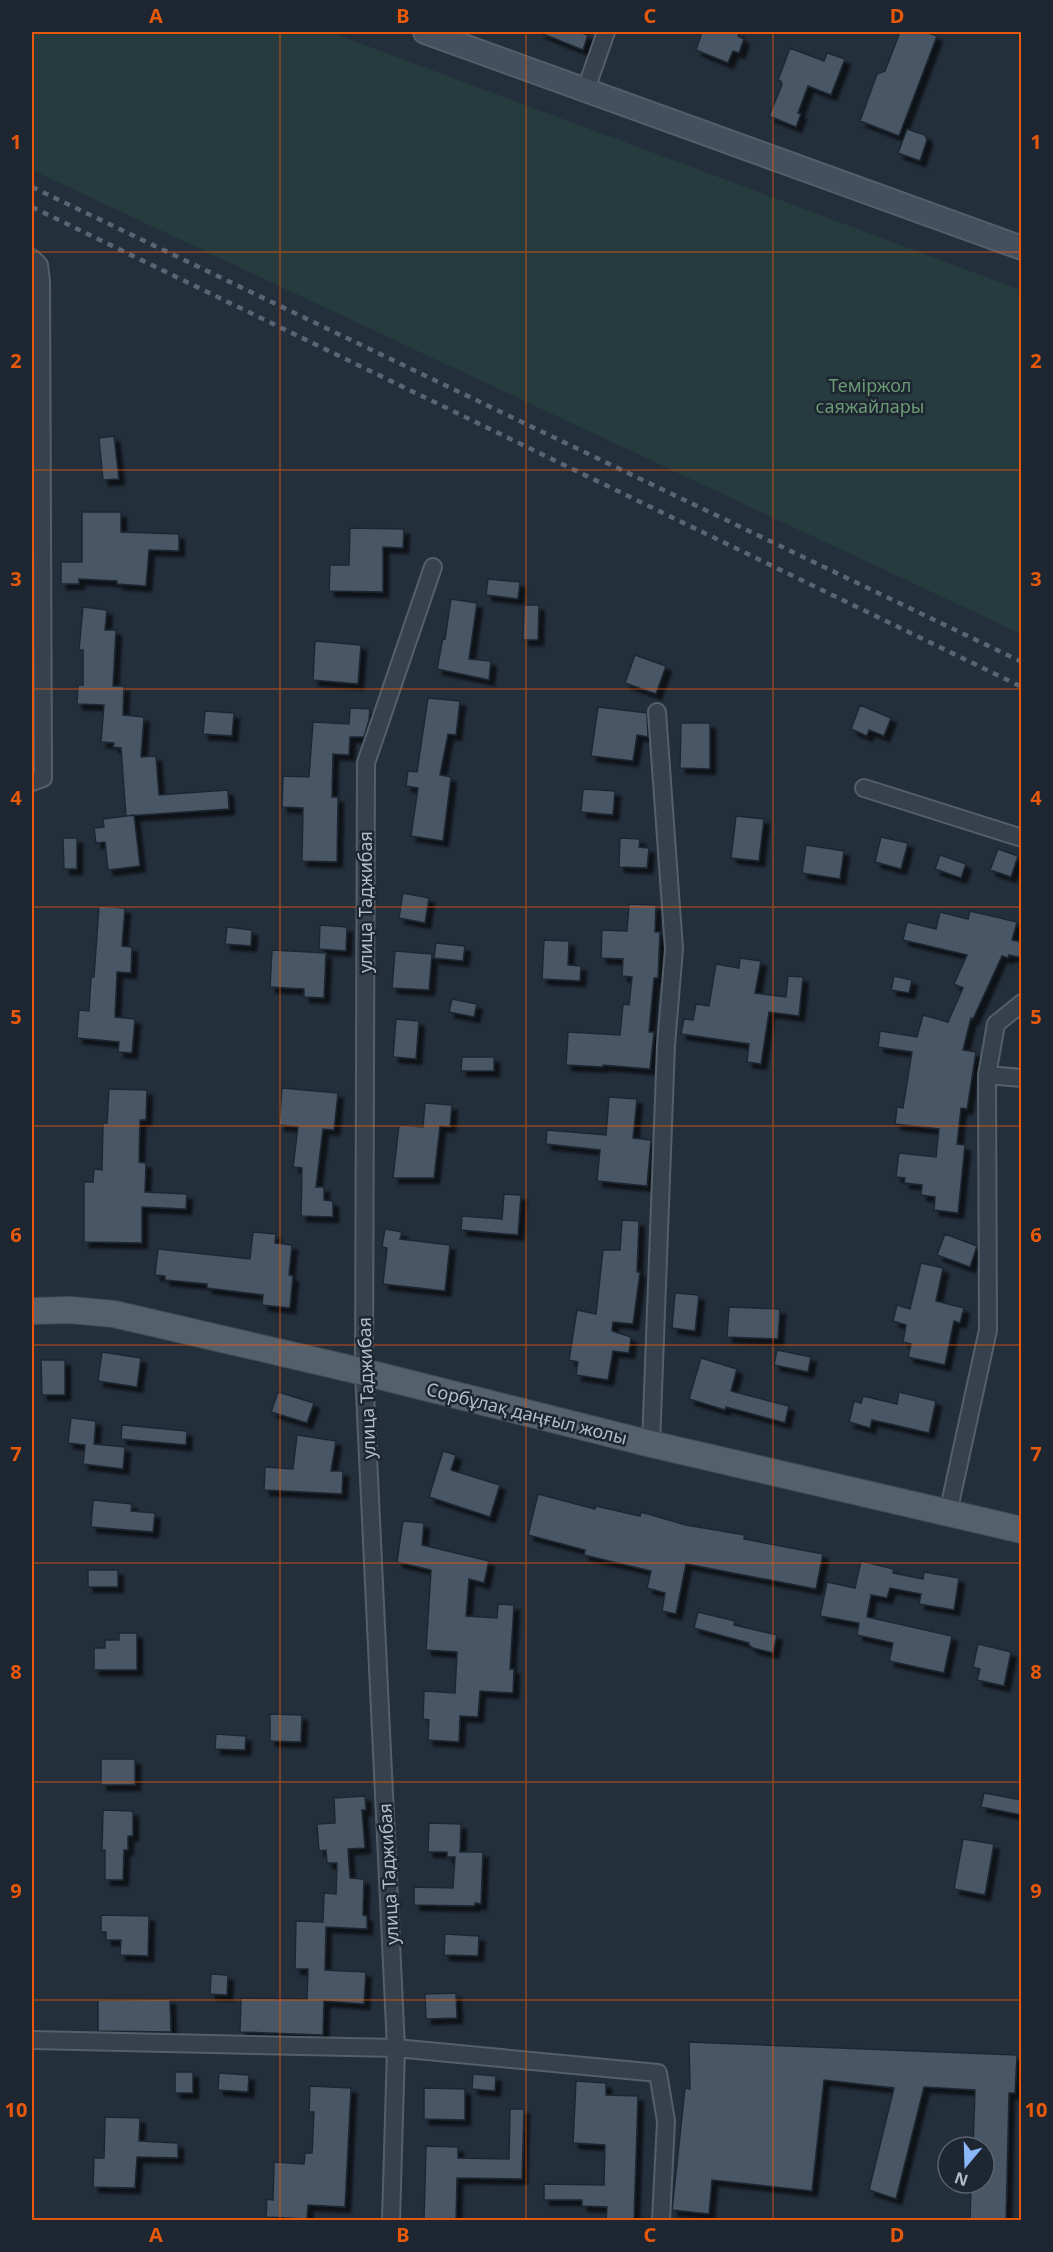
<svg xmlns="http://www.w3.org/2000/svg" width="1053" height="2252" viewBox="0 0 1053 2252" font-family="'Noto Sans',sans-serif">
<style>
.green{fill:#263b3d}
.building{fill:#4a5665;stroke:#1e2833;stroke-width:1.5;filter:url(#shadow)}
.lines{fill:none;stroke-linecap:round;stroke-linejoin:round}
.minor-casing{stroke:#555f6a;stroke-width:20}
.secondary-casing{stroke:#555f6a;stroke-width:26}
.primary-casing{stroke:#404a55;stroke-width:28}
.minor{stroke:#37414d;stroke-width:16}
.secondary{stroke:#45505f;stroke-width:22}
.primary{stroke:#55606d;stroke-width:26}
.rail{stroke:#596574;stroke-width:4.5;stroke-dasharray:6 6;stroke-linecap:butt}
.grid{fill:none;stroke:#e8590c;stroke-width:1.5;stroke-opacity:0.55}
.labels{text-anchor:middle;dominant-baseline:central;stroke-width:5;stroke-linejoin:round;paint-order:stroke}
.park-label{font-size:18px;fill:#6a9974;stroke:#1d2631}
.street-label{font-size:18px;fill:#b3bcc8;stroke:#1d2631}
.neatline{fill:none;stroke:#e8590c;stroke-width:2}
.grid-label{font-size:20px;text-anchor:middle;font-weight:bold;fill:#e8590c}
</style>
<defs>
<filter id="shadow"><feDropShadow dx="5.5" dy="5.5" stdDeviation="1.5" flood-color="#0009"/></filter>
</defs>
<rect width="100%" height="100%" fill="#242f3c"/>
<!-- green -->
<path class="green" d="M32,32H330L1021,290V634L32,170Z"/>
<!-- building -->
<path class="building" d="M538,32H578L588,35L583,50Z
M702,32H739L738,36L744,39L739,53L733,51L728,63L696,50Z
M900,32H925L937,36L899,136L860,121L877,74L885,71Z
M790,48L824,61L827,53L845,59L831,95L808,86L798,113L801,114L796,127L769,116L782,85L781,81L778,80Z
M907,129L925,135L927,140L920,161L898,153Z
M114,436L119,479L103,480L99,438Z
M82,512H121V532L179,534V551L149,550L146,586L117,584V581L79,579V584H61V562H82Z
M350,528L404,529L403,548L383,547V592L329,591L330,565H349Z
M488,579L520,582L518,599L486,595Z
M451,599L477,603L469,659L491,661L489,680L437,669L443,638L445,639Z
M524,605H539L538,640H523Z
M83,607L107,610L105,630H116L113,686H124L123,715L144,717L141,757L156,756L159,795L228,790L229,809L126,816L121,748L113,747L114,743L101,742L104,705L77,704L78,685H83V650H79Z
M315,641L361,645L358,684L313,680Z
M635,655L666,666L656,694L625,683Z
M428,698L460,701L456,735L448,734L440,775L451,777L443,841L411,836L418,788L406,786L408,771L417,772Z
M860,705L891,718L884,736L869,730L867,736L851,729Z
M598,707L647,713L648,737L637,735L633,761L591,756Z
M350,708L370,709L369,720L364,737H350L349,755L333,754L332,797H338L337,862L302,861L303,808L282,807L283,776L309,777L313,722L349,724Z
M205,711L234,713L232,736L203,734Z
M681,723H710V769L680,768Z
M583,789L615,791L613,815L581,812Z
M134,815L140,866L108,870L105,842L96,843L94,828L104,827L103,819Z
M736,816L764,819L759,861L731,858Z
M881,837L908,843L901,869L875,862Z
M63,838H77V869H64Z
M620,838L640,839L639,847L649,848L647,868L619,867Z
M806,845L844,851L840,879L802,873Z
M998,849L1018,856L1011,877L990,870Z
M940,855L966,864L961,878L935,869Z
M403,893L429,898L425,923L399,918Z
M629,904L656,905L655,932H660L658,978H654L649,1032H654L650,1069L603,1065V1067L566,1065L568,1032L620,1035L623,1004L629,1005L632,977L622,976L623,959L601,958L602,930L627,931Z
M99,906L125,908L122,946L132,947L131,973L117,972L115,1017L135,1019L132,1053L118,1052L119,1042L77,1038L79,1010L89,1011L91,977H94Z
M970,911L1017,922L1012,940L1022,942V958L1009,955L1008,958L1002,956L973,1019L971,1018L963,1050L976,1052L967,1109L961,1108L957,1144L965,1145L958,1213L934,1210L935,1197L921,1195L922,1185L904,1183L905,1178L896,1177L899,1153L936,1157L939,1129L895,1124L897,1107L903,1108L912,1052L878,1047L880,1031L917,1037L923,1015L948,1022L963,988L954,984L967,955L903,940L907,922L936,929L940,912L968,919Z
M320,925L347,927L346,951L319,949Z
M227,927L252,930L251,946L225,944Z
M544,940L569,941L568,965L581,966L580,981L542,979Z
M436,943L465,946L463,961L434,958Z
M272,950L326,953L324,998L304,997V989L270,987Z
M395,951L432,954L429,990L392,988Z
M740,958L761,961L755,993L786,997L788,976L803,977L799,1016L769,1012L761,1064L747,1062L749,1044L681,1034L684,1019L693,1020L696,1004L709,1006L716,964L739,968Z
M894,976L912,980L909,993L891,990Z
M452,999L477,1004L474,1017L449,1012Z
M396,1019L419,1021L416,1059L393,1057Z
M462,1057H494V1071H461Z
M282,1088L338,1093L334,1130L323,1129L316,1187H324V1200L333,1201V1217L301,1216L302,1168L293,1167L298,1127L279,1125Z
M109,1089L147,1090L146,1120H140L139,1162L146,1163L145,1192L187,1194L186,1209L142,1207V1243L84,1242V1182H93L94,1169L102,1170L103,1123H107Z
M609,1097L637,1099L633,1138L651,1140L647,1186L597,1181L600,1150L546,1144L547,1130L606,1135Z
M425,1103L452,1105L450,1127L440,1126L434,1178H393L399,1125L423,1127Z
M504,1194L521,1195L518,1235L461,1230L462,1216L502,1219Z
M622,1220L639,1221L637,1272H640L633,1324L613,1322L612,1331L631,1337L629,1353L613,1351L608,1380L576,1375L578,1362L569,1360L577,1310L596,1314L603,1250H620Z
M385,1229L402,1232L400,1239L450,1245L445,1291L383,1284L387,1248L382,1247Z
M253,1232L276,1234L275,1243L292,1245L289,1275L293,1276L290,1308L262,1305L263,1295L207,1288V1284L165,1280V1276L155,1275L158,1249L250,1259Z
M945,1234L977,1246L970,1267L937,1255Z
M921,1263L943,1268L936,1301L964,1308L960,1323L954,1321L945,1365L908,1357L911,1344L903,1342L906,1325L893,1321L897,1305L910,1309Z
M675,1293L699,1295L695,1331L672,1328Z
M729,1307L780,1309L778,1339L727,1337Z
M777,1350L811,1357L808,1372L774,1365Z
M102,1352L141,1358L137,1387L98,1381Z
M701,1358L737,1369L731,1391L789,1406L785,1423L726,1407L725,1410L689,1399Z
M41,1360H65V1395H42Z
M278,1392L314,1403L307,1423L271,1412Z
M899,1392L936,1401L929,1433L872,1420L870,1428L849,1422L854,1401L861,1403L863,1396L897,1404Z
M71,1418L96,1421L94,1444L125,1447L123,1469L83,1464L85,1445L68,1443Z
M122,1425L187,1431L186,1445L121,1439Z
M297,1435L336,1441L331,1471H343L342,1494L264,1490L265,1467L293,1469Z
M443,1451L456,1455L451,1470L500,1485L490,1517L429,1497Z
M538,1494L595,1509L596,1506L640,1516L641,1512L686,1525L745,1535L744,1539L823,1554L816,1589L686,1564L676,1614L662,1611L665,1593L647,1588L651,1571L584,1555L585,1550L528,1535Z
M93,1500L132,1504L131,1511L155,1513L153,1532L91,1527Z
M403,1521L424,1523L422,1545L489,1561L484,1583L469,1579L466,1616L497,1618L498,1604L514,1605L510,1669H514L513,1693L480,1691L478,1717L460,1716L459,1742L428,1740L429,1720L423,1719L424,1691L455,1693L457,1652L426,1650L431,1570L397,1562Z
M861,1561L894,1569L893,1573L923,1579L924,1572L959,1578L954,1610L919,1604L921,1594L890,1588L887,1598L871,1595L867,1617L952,1636L944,1673L889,1661L893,1643L857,1635L859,1623L820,1616L827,1582L855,1588Z
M88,1570H118V1587H88Z
M698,1612L735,1621L734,1625L777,1635L773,1653L753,1648L749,1645V1643L694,1628Z
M119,1633H137V1670H94V1648H105V1640H119Z
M978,1644L1011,1652L1004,1686L977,1680L980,1669L973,1667Z
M270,1714L302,1715L301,1742L270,1741Z
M216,1734L246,1736L245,1750L215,1749Z
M101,1759H135V1785H101Z
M984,1793L1022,1800V1815L981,1807Z
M365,1796L366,1810H362L365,1848L348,1849L350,1878L364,1879L363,1915L367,1916V1929L326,1927L325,1970L366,1972L364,2004L324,2001L323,2035L240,2032L241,1998L307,1999L308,1969H295L296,1921L323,1922L324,1893L336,1894L337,1863H327L326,1850L319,1851L317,1824L335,1823L334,1798Z
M103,1810L133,1811V1836H128V1850H124L123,1880H105V1850H102Z
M429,1823L461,1824L460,1852H483L481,1904L475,1903V1906L414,1905V1887L453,1888L455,1857H447V1852H428Z
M963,1839L994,1844L985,1895L954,1889Z
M101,1915L149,1916L148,1956L120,1955L121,1940H106V1932H101Z
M445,1934L479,1936L478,1956L444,1955Z
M211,1974L228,1975L227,1995L210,1994Z
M456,1993L457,2018L426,2019L425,1994Z
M170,1999L171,2032L98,2031V2000Z
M689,2042L1017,2055L1015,2093H1009L1006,2220H970L971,2183H984V2147H973L975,2090L924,2087L896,2199L869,2190L894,2088L824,2080L812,2191L712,2180L709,2214L672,2210L685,2088L690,2089Z
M175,2072H193V2093H175Z
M219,2073L249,2075L248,2092L218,2090Z
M473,2074L496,2076L495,2091L472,2089Z
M576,2081L606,2083V2095L638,2096L634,2220H606L607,2207L582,2206V2200H544V2184L604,2185L605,2145L573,2143Z
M310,2086L351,2088L345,2207L308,2205L307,2219L266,2217L267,2199L273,2200L274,2162L304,2164L305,2153H312L314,2112H309Z
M424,2088L465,2089V2120L424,2119Z
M510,2109H524L522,2179L457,2178L456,2220H424L426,2146L458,2147V2158L509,2159Z
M105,2117L140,2118L139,2141L178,2143V2158L137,2157L135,2188L93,2187L94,2158H104Z"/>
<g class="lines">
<defs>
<path id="minor" d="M586,89L606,32
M32,258L39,265L41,281L43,778L32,782
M864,788L1022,838
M987,1075L1022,1078
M651,1444L666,1045L674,949L657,712
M948,1513L988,1330L987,1075L996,1024L1022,1003
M32,2040L396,2048L658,2073L666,2121L661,2220
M391,2220L396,2048L364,1372L366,763L433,567"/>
<path id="secondary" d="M425,32L1022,248"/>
<path id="primary" d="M32,1311L70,1310L114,1314L364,1372L651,1444L1022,1530"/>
</defs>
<!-- minor casing -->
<use href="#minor" class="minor-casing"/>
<!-- secondary casing -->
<use href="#secondary" class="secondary-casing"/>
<!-- primary casing -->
<use href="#primary" class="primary-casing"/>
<!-- minor -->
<use href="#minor" class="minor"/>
<!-- secondary -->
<use href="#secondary" class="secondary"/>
<!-- primary -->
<use href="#primary" class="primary"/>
<!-- rail -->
<path class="rail" d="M32,187L1022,662
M32,207L1022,687"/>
</g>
<!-- grid -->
<path class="grid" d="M280,32V2220M526,32V2220M773,32V2220M32,252H1022M32,470H1022M32,689H1022M32,907H1022M32,1126H1022M32,1345H1022M32,1563H1022M32,1782H1022M32,2000H1022"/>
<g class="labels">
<!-- park labels -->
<g class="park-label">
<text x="870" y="385">Теміржол<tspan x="870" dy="21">саяжайлары</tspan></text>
</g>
<!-- street labels -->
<g class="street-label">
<text transform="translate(365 902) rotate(-90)">улица Таджибая</text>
<text transform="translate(366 1388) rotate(-92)">улица Таджибая</text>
<text transform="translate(527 1413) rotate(14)">Сорбұлақ даңғыл жолы</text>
<text transform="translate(388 1874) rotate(-93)">улица Таджибая</text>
</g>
</g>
<!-- border -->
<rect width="1053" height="2252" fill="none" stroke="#1d2631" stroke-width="66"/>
<!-- north arrow -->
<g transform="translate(966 2165) rotate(199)"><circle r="28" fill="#1d2631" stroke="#59626d" stroke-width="1.5"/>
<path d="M0-4.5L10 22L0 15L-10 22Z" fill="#89b7f7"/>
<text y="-9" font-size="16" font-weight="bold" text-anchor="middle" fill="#b3bcc8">N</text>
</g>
<rect x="33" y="33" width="987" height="2186" class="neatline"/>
<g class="grid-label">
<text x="156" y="23">A</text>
<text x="403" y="23">B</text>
<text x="650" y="23">C</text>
<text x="897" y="23">D</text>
<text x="16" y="149">1</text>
<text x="1036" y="149">1</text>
<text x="16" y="368">2</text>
<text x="1036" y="368">2</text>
<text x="16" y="586">3</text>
<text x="1036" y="586">3</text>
<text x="16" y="805">4</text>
<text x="1036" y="805">4</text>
<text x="16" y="1024">5</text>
<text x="1036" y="1024">5</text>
<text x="16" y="1242">6</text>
<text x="1036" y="1242">6</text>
<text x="16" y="1461">7</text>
<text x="1036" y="1461">7</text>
<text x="16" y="1679">8</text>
<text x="1036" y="1679">8</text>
<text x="16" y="1898">9</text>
<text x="1036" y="1898">9</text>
<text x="16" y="2117">10</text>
<text x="1036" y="2117">10</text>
<text x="156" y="2242">A</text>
<text x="403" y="2242">B</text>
<text x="650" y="2242">C</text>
<text x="897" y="2242">D</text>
</g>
</svg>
